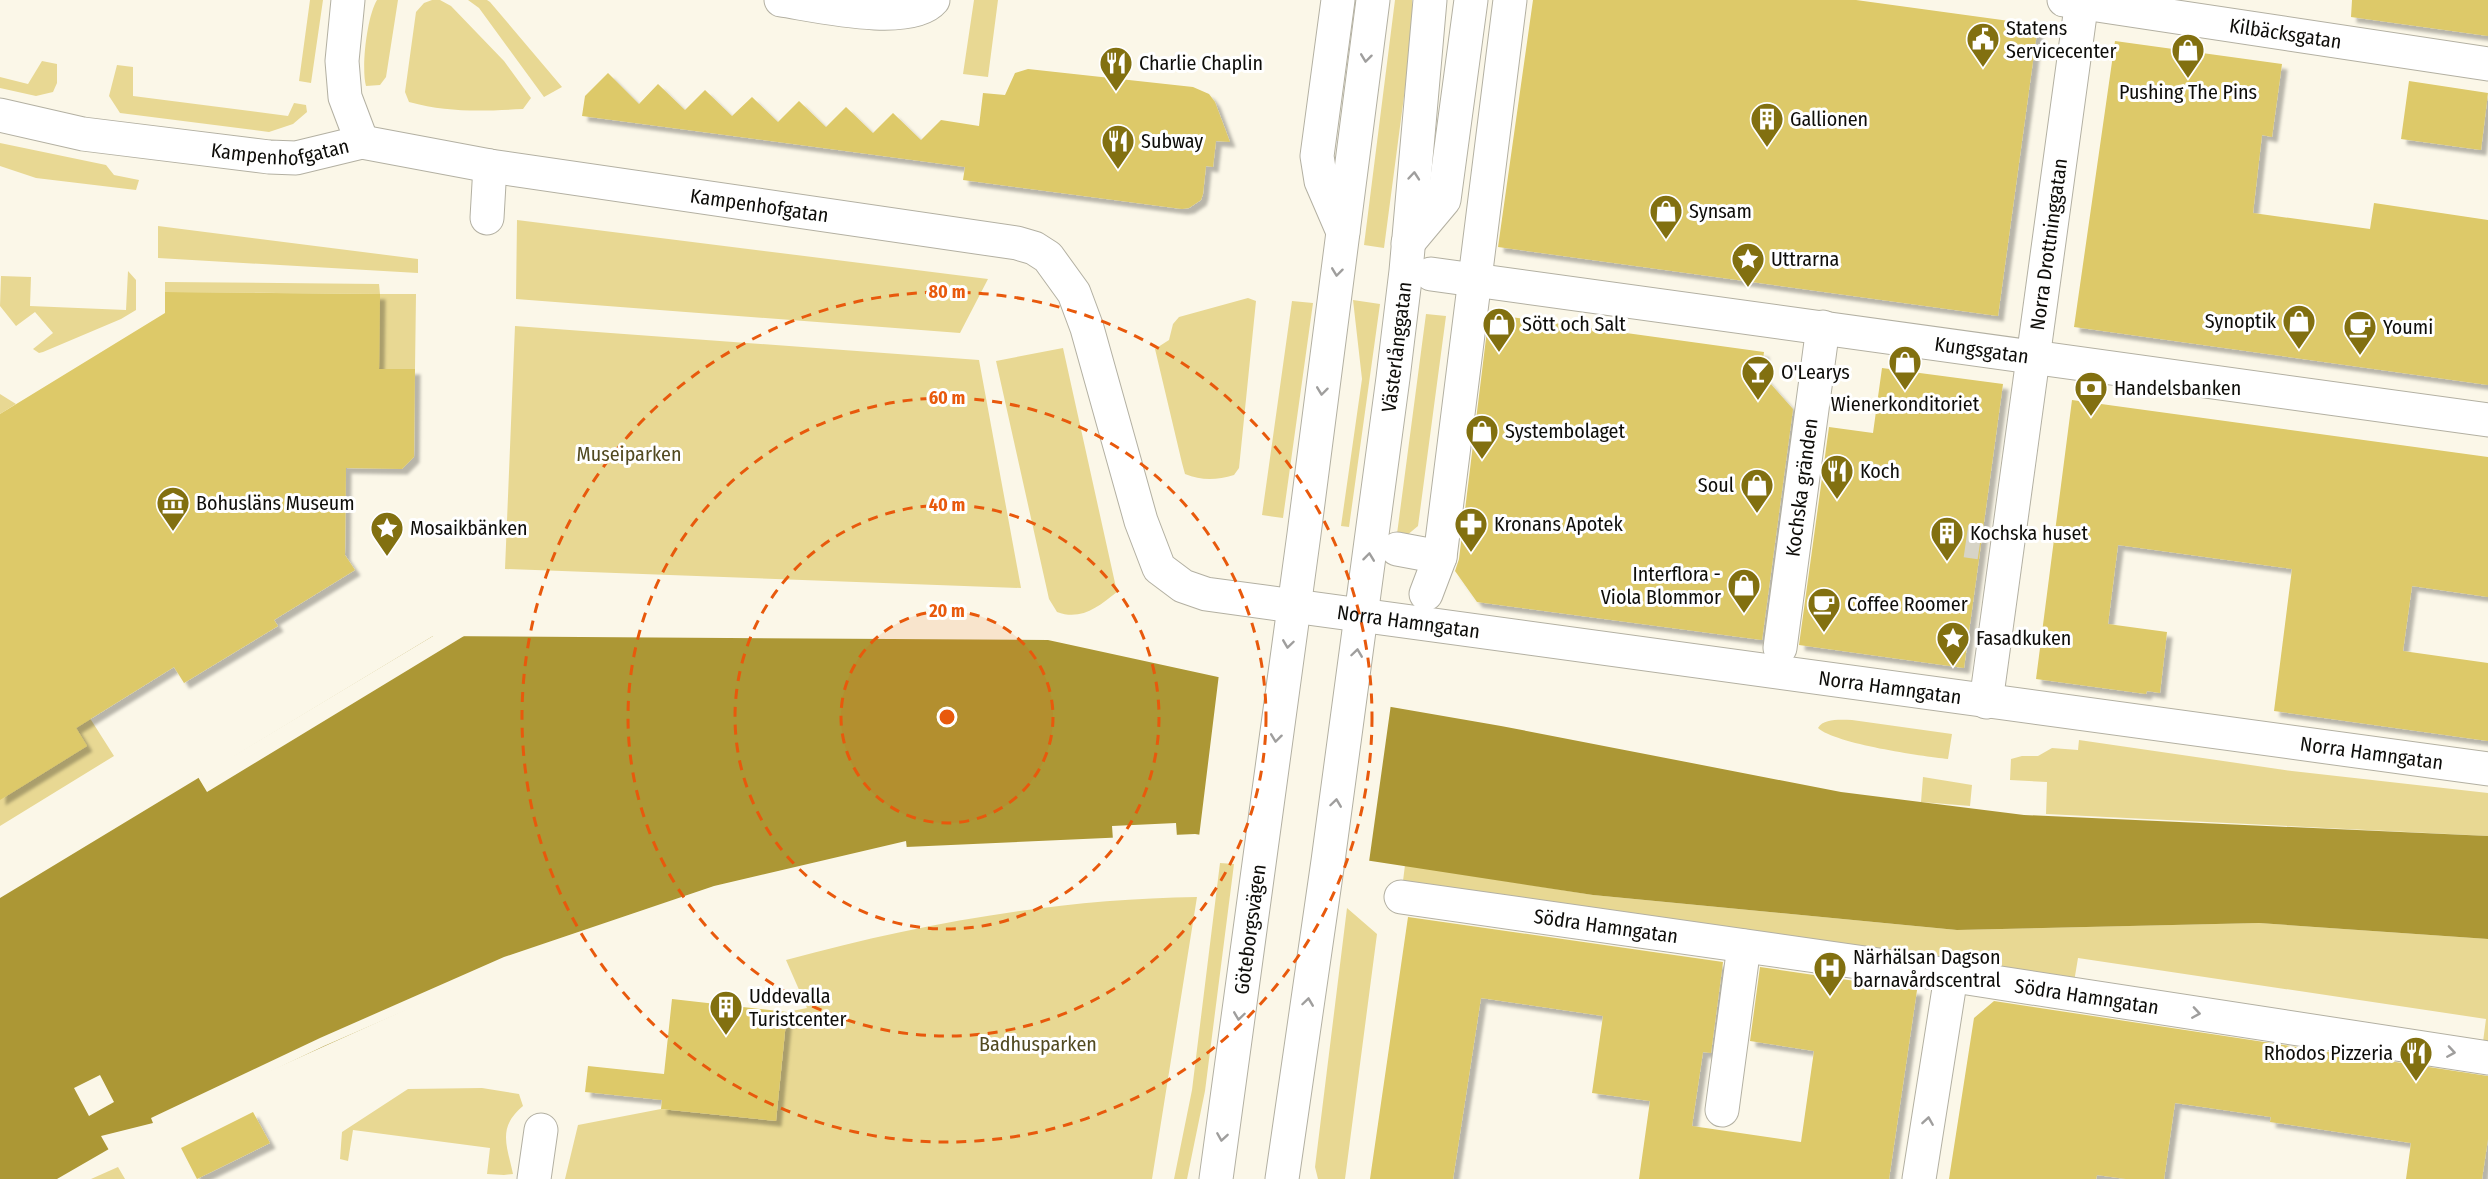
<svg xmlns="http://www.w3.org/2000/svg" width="2488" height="1179" viewBox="0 0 2488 1179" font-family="'Fira Sans Condensed',sans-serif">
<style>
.green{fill:#e8d893}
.water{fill:#ac9735}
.pier{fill:#fbf7e8}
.building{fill:#ddc969;filter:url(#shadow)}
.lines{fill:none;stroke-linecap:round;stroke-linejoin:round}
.minor-tunnel{stroke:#d7d4c7;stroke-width:33;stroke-dasharray:33 16;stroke-linecap:butt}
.minor-casing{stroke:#b3b0a2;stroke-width:35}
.major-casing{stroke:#b3b0a2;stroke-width:35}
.minor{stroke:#fff;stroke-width:33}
.major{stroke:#fff;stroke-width:33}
.oneway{stroke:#9f9e9d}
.ring{fill:none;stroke:#e8590c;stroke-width:3;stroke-dasharray:10 8}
.labels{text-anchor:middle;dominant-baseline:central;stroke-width:6;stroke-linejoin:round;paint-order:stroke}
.poi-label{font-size:20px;fill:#0e0d09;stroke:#fff;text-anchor:start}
.street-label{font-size:20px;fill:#0e0d09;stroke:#fff}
.park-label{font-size:20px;fill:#514920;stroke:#fff}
.centre{fill:#e8590c;stroke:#fff;stroke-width:3}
.ring-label{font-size:18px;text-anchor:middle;font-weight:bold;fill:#e8590c;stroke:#fff;stroke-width:6;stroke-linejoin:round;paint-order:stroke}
</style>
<defs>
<filter id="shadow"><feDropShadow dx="5.5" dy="5.5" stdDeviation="1.5" flood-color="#0004"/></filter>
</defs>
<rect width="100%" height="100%" fill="#fbf7e8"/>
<!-- green -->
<path class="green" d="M310,0H323L311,83L299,81Z
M377,0H398L386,77L380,85L366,86C361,68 367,16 377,0Z
M432,0H440L451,6L504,61L531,98L523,109C482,111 450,113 409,102L405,92L416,12L424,3Z
M468,0H487L490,2L562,87L544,97L479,8Z
M974,0H998L988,77L963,74Z
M1395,0H1412L1413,28L1384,248L1364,245Z
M42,61L57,64V83L53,92L36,96L0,88V77L28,84Z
M117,65L133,67V96L288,116L294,103L306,105L307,112L293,124L269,132L120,113L109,96Z
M0,143L106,165L114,175L139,180L136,190L36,178L0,166Z
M517,220L988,279L960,333L516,299Z
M158,226L418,259V273L158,258Z
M128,271L136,280V310L121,319L43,352L39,353L33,349L53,333L35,312L16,326L0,306L1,276L31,277L30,306L126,310Z
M165,282L379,284L380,294H416L415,369H379V294L165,292Z
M1248,298L1256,301L1239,468L1234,475C1217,480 1202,481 1185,474L1182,463L1155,349L1169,340L1173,324L1179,317Z
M1353,300L1380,304L1349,527L1341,526L1362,379Z
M1292,301L1313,303L1283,518L1262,515Z
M1426,314L1446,316L1418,526L1406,536L1397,534Z
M515,326L979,360L1021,588L505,569Z
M1063,348L1117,592C1098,607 1081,621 1057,612L1049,599L996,361Z
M0,394L16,404L0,414Z
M86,712L114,756L0,826V783L71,721Z
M1852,720L1952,734L1948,759C1921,756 1836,744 1818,728C1824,718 1841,720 1852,720Z
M2079,740L2292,771L2488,793V836L2046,814L2047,782L2010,780L2011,759L2022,756H2038L2052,748L2078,750Z
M1923,777L1972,785L1970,806L1921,802Z
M1220,863L1234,864L1205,1091L1187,1179H1174L1192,1090Z
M1405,865L1593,895L1957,930L2259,923L2488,939V1058L2481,1057L2486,1019L2078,958L2072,994L1401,897Z
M1197,897L1152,1179H565L578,1125L661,1109L776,1121L787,1012L807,1008L786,960C920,923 1058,899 1197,897Z
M1347,908L1377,934L1345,1179H1318L1315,1167Z
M482,1088L519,1094L523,1106C497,1128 507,1145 513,1174L504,1175L487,1174L490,1148L353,1130L348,1161L340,1159L342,1132L408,1089Z
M118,1167L125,1179H91Z"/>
<!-- water -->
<path class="water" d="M433,636L1048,640L1218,677L1501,726L1841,792L2024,815L2488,836V939L2259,923L1957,930L1593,895L1195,834L906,847L717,892L509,963L154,1123L57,1179H0V898Z"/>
<!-- pier -->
<path class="pier" d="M433,636H464L207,792L198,777Z
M1219,674L1391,704L1369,862L1199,837Z
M1176,823L1177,837L1113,840L1112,826Z
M906,841L907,850L718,894L510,965L324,1046L155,1126L110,1152L101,1136L153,1123L151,1118L320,1038L504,957L714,886Z
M100,1075L114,1102L89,1116L74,1088Z"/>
<!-- building -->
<path class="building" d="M1533,0H1856L2038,25L1998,316L1498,247Z
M2352,0H2488V36L2351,17Z
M2115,41L2282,64L2272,137L2262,135L2253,213L2370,229L2374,203L2488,220V385L2074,327Z
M1028,69L1193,87L1209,94L1215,102L1230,142L1216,141L1213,167L1206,166L1203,194L1201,200L1189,208L1182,209L963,180L965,167L582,116L585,96L608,73L639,104L658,84L685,110L705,90L732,116L752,97L778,122L799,101L826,127L846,107L873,133L893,113L921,140L941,120L979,126L983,93L1005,95L1015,73Z
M2409,81L2488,93L2481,150L2401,139Z
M165,292L380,294L379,369H415L414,457L402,469L346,468L345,555L355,570L274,620L278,626L184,683L174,667L76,728L87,746L0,800V414L165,313Z
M1489,314L1764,352L1761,373L1793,409L1762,640L1477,602L1455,571L1459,559Z
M1882,368L2003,384L1964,668L1799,645L1829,427L1873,433Z
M2072,400L2488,457V597L2412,586L2403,651L2488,663V741L2274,711L2292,569L2118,545L2108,624L2167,632L2160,693L2147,691L2146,694L2036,679Z
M1408,917L1723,962L1711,1053L1703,1052L1692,1126L1801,1142L1814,1051L1750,1041L1760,967L1917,990L1889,1179H1639L1650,1101L1592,1093L1603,1016L1481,998L1453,1179H1370Z
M672,999L787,1012L776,1121L661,1109L662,1100L585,1092L588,1066L664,1074Z
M1994,1001L2488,1076V1139L2482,1179H2406L2411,1143L2270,1122L2271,1117L2175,1103L2164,1179H2126L2097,1175L2096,1179H1949L1974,1018Z
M253,1112L270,1143L197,1179L181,1148Z"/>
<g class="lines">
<!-- minor-tunnel -->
<path class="minor-tunnel" d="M1966,541L1980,543"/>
<defs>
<g id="minor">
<path d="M348,0L342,61L345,97L362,142"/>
<path d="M781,0C815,5 910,27 933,0"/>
<path d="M1338,0L1317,156L1321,181L1343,232"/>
<path id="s1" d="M2064,0L2488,64"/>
<path id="s2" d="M0,115L83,134L269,157L296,158L362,142L490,166L1017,243L1034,248L1048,257L1074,293L1087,328L1141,521L1159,568L1183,586L1206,594L2488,769"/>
<path d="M487,218L490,166"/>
<path d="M1408,243L1444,200L1471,0"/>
<path id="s3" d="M1431,274L2488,420"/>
<path d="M1397,549L1440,557"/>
<path d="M1426,594L1440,557L1510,0"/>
<path id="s4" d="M1780,648L1823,327"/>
<path id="s5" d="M1986,702L2082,0"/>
<path id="s6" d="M1401,897L1935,973L2488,1058"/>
<path d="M1722,1110L1744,946"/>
<path d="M534,1179L541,1130"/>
<path d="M1919,1179L1951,976"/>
</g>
<g id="major">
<path id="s7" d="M1216,1179L1304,534L1373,0"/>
<path id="s8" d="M1282,1179L1328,861L1393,378L1406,271L1430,0"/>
</g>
</defs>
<!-- minor casing -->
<use href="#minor" class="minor-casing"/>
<!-- major casing -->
<use href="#major" class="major-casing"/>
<!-- minor -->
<use href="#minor" class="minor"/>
<!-- major -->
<use href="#major" class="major"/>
</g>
<!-- one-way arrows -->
<defs><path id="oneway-chevron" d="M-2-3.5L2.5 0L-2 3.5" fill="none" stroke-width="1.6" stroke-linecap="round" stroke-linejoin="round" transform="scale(1.5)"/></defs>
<g class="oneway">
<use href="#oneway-chevron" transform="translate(1366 58) rotate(97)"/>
<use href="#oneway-chevron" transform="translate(1414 176) rotate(-85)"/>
<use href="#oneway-chevron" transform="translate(1337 272) rotate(97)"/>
<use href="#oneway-chevron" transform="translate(1322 391) rotate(97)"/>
<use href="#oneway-chevron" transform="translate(1369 557) rotate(-83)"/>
<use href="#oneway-chevron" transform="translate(1288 644) rotate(98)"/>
<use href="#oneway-chevron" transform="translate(1357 653) rotate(-82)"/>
<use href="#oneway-chevron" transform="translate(1276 738) rotate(97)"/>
<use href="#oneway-chevron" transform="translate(1336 803) rotate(-82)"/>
<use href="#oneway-chevron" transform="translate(1308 1002) rotate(-82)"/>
<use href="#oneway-chevron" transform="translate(2196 1013) rotate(9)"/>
<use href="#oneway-chevron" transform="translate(1239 1016) rotate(98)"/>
<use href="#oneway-chevron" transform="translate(2451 1052) rotate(9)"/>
<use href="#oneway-chevron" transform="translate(1928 1121) rotate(-81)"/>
<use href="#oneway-chevron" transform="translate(1222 1137) rotate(99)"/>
</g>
<!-- distance rings -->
<circle cx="947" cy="717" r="106" fill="#e8590c" fill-opacity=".12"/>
<g class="ring">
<circle cx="947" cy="717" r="106"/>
<circle cx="947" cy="717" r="212"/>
<circle cx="947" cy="717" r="319"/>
<circle cx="947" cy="717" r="425"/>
</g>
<!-- icons -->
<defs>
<symbol id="civic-pin" viewBox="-11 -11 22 30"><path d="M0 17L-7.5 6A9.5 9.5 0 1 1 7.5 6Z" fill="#827010" stroke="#fff"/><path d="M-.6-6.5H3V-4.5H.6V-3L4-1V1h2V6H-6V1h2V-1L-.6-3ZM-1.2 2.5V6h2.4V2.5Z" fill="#fff"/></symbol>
<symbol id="shop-pin" viewBox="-11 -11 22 30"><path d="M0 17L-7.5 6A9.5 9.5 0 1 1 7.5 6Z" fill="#827010" stroke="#fff"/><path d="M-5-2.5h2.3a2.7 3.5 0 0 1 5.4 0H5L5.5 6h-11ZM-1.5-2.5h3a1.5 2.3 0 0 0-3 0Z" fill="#fff"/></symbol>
<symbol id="restaurant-pin" viewBox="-11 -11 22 30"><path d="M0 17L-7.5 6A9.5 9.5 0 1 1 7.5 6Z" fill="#827010" stroke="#fff"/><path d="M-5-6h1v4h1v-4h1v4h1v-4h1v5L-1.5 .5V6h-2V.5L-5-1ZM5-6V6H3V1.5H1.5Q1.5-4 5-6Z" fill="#fff"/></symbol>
<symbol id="building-pin" viewBox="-11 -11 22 30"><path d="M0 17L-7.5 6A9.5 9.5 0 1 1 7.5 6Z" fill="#827010" stroke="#fff"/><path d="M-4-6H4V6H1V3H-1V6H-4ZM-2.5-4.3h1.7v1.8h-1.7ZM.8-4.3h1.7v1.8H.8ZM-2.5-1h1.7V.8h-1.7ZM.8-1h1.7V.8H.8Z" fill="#fff"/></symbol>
<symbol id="sight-pin" viewBox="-11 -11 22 30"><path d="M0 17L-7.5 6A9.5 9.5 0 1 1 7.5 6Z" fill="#827010" stroke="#fff"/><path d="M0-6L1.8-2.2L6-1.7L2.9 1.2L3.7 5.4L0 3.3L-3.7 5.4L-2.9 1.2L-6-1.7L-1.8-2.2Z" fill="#fff"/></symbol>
<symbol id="cafe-pin" viewBox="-11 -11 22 30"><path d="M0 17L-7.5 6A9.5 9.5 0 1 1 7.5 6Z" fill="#827010" stroke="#fff"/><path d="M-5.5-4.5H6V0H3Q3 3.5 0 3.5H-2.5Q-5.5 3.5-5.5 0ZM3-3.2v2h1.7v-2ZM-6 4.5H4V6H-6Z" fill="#fff"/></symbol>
<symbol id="bar-pin" viewBox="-11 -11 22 30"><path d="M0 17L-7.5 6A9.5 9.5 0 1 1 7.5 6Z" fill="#827010" stroke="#fff"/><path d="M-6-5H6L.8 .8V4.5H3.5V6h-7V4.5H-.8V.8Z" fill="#fff"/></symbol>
<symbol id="bank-pin" viewBox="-11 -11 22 30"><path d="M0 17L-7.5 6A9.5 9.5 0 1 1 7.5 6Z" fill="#827010" stroke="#fff"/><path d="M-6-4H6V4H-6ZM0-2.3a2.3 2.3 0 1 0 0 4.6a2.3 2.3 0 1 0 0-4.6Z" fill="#fff"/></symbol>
<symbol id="museum-pin" viewBox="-11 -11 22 30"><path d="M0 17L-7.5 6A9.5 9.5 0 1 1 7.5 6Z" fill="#827010" stroke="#fff"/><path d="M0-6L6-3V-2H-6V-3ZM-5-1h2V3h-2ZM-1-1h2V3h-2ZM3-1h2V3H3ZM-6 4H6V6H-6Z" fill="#fff"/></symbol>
<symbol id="pharmacy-pin" viewBox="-11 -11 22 30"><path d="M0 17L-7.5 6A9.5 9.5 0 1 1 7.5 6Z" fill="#827010" stroke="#fff"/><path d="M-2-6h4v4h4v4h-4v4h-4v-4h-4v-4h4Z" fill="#fff"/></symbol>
<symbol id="hospital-pin" viewBox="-11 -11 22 30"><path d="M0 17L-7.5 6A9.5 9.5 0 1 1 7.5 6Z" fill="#827010" stroke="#fff"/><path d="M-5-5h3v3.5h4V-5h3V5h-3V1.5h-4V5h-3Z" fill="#fff"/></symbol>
</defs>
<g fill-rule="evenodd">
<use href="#civic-pin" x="1964" y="20" width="38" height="52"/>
<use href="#shop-pin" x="2169" y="31" width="38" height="52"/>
<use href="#restaurant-pin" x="1097" y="44" width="38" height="52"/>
<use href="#building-pin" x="1748" y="100" width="38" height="52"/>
<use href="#restaurant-pin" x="1099" y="122" width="38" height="52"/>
<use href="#shop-pin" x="1647" y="192" width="38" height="52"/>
<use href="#sight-pin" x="1729" y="240" width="38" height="52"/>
<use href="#shop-pin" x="2280" y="302" width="38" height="52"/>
<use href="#shop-pin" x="1480" y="305" width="38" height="52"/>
<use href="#cafe-pin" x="2341" y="308" width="38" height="52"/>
<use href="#shop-pin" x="1886" y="343" width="38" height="52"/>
<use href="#bar-pin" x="1739" y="353" width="38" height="52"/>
<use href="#bank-pin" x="2072" y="369" width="38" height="52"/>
<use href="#shop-pin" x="1463" y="412" width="38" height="52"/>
<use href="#restaurant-pin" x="1818" y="452" width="38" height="52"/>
<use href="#shop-pin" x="1738" y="466" width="38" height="52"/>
<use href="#museum-pin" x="154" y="484" width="38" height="52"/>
<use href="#pharmacy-pin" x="1452" y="505" width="38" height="52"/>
<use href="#sight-pin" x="368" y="509" width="38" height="52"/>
<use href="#building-pin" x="1928" y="514" width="38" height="52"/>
<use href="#shop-pin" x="1725" y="566" width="38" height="52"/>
<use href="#cafe-pin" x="1805" y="585" width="38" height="52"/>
<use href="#sight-pin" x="1934" y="619" width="38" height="52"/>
<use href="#hospital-pin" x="1811" y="949" width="38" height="52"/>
<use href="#building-pin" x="707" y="988" width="38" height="52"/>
<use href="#restaurant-pin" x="2397" y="1034" width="38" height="52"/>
</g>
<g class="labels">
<!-- poi labels -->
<g class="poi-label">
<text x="2006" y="28">Statens<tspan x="2006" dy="23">Servicecenter</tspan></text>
<text x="1139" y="63">Charlie Chaplin</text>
<text x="2188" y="92" text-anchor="middle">Pushing The Pins</text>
<text x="1790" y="119">Gallionen</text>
<text x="1141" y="141">Subway</text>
<text x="1689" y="211">Synsam</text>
<text x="1771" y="259">Uttrarna</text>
<text x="2276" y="321" text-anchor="end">Synoptik</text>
<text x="1522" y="324">Sött och Salt</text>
<text x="2383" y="327">Youmi</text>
<text x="1781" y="372">O'Learys</text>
<text x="2114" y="388">Handelsbanken</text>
<text x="1905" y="404" text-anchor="middle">Wienerkonditoriet</text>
<text x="1505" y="431">Systembolaget</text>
<text x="1860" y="471">Koch</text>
<text x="1734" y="485" text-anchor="end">Soul</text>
<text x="196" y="503">Bohusläns Museum</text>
<text x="1494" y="524">Kronans Apotek</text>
<text x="410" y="528">Mosaikbänken</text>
<text x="1970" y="533">Kochska huset</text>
<text x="1721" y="574" text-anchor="end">Interflora -<tspan x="1721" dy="23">Viola Blommor</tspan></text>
<text x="1847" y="604">Coffee Roomer</text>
<text x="1976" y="638">Fasadkuken</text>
<text x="1853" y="957">Närhälsan Dagson<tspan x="1853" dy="23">barnavårdscentral</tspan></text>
<text x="749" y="996">Uddevalla<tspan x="749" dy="23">Turistcenter</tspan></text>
<text x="2393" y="1053" text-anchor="end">Rhodos Pizzeria</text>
</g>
<!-- street labels -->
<g class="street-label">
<text stroke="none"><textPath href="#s1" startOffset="224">Kilbäcksgatan</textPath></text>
<text stroke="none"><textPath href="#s2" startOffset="284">Kampenhofgatan</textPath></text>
<text stroke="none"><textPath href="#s2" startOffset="770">Kampenhofgatan</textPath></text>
<text stroke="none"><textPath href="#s5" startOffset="462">Norra Drottninggatan</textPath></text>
<text stroke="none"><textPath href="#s8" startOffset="840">Västerlånggatan</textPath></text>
<text stroke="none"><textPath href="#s3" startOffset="556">Kungsgatan</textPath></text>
<text stroke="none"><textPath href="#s4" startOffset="162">Kochska gränden</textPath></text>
<text stroke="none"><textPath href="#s2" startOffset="1656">Norra Hamngatan</textPath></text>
<text stroke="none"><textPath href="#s2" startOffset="2142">Norra Hamngatan</textPath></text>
<text stroke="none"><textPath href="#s2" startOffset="2628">Norra Hamngatan</textPath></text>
<text stroke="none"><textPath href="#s6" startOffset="207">Södra Hamngatan</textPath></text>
<text stroke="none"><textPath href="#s7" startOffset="252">Göteborgsvägen</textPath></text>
<text stroke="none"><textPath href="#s6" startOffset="693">Södra Hamngatan</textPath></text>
</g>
<!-- park labels -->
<g class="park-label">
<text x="629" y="454">Museiparken</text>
<text x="1038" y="1044">Badhusparken</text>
</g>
</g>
<circle cx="947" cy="717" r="9" class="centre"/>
<g class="ring-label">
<text x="947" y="298">80 m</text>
<text x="947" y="404">60 m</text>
<text x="947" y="511">40 m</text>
<text x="947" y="617">20 m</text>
</g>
</svg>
